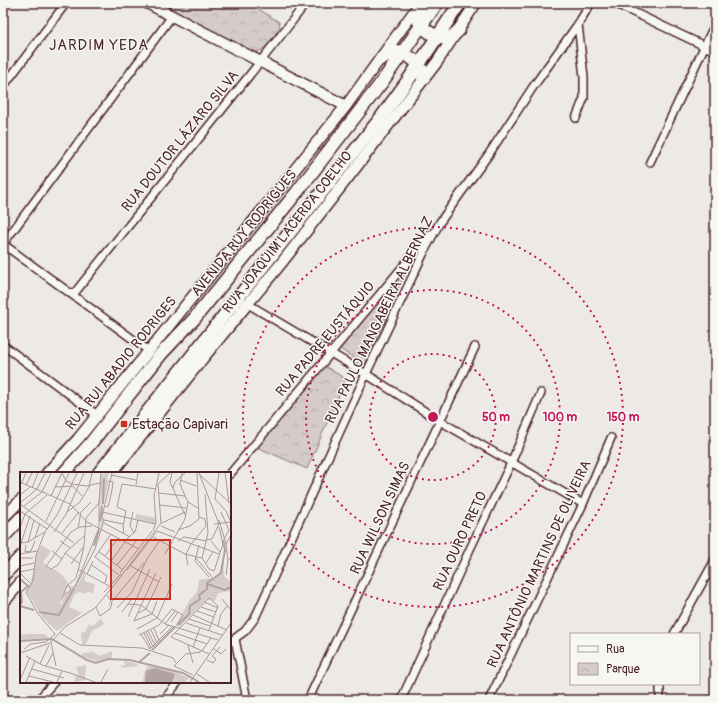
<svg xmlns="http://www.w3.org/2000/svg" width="718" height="703" viewBox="0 0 718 703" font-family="Pangolin,sans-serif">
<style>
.park{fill:url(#park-crowns);stroke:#8f757a}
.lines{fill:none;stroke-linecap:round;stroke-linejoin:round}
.street-casing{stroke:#4a1f2b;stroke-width:10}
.secondary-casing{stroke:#4a1f2b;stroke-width:13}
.primary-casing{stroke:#4a1f2b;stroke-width:15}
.street{stroke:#f6f6f2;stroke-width:7}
.secondary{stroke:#f6f6f2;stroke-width:10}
.primary{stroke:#f6f6f2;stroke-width:12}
.ring{fill:none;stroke:#c2185b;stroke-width:2;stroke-dasharray:2 4}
.poi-dot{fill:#c8321e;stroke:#f6f6f2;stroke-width:1.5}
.labels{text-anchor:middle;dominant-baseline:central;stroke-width:3;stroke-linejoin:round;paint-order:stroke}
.street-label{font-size:14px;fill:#4a1f2b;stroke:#f6f6f2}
.poi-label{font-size:14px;fill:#4a1f2b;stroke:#f6f6f2;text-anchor:start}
.neighbourhood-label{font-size:15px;letter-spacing:1px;fill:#4a1f2b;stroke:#f6f6f2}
.inset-river{fill:none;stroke:#b1a2a3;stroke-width:2}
.inset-road{fill:none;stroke:#ab989b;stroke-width:1}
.view{fill:#c8321e;fill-opacity:0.15;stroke:#c8321e;stroke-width:2}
.inset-edge{fill:none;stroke:#4a1f2b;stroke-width:2}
.centre{fill:#c2185b;stroke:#f6f6f2;stroke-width:2}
.ring-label{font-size:12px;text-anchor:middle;font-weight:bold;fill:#c2185b;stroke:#f6f6f2;stroke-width:3;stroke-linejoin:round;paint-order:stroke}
</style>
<defs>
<pattern id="park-crowns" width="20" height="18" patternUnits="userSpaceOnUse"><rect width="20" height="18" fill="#d4cbca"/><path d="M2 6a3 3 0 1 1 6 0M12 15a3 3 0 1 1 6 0" fill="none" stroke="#b8aeae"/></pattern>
</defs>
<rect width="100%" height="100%" fill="#ece9e6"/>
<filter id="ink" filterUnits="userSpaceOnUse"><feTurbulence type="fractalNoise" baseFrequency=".025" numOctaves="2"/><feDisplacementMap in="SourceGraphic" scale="8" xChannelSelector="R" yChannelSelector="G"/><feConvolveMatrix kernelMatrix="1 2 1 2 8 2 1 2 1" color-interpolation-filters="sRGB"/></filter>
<g filter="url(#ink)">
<!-- park -->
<path class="park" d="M178,3H249L279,22L280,27C273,36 265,54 252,52L174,12V6Z
M409,264L365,365L340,349Z
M318,362L346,379L307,469L252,445Z"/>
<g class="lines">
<defs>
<path id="street" d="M614,3L715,51
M158,9L168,3
M3,87L66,3
M576,118L584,98V77L578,24
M650,162L715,24
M3,244L172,16
M3,244L149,351
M73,295C150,198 230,102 306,3
M248,304L366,374L440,421L583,504
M3,345L97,415
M230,474L430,234
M674,634L715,560
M235,639L247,700
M230,642L245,631L255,618L366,374L426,248L440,222L489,154L533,87L578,24L591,3
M38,700L54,682
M164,700L178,682
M308,700L475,347
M401,700L470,549L511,463L541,393
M489,700L583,504L611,438
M660,700V684"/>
<path id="secondary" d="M147,3L346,106
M47,473L78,439L346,106L418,6
M112,473L204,357L283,261L347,179L437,62L476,3
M3,518L21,500
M3,603L21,582"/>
<path id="primary" d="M423,3C420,7 417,12 417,17C419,28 439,41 449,38C453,36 456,33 459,30
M381,59L394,51L403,52L419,64L422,71L423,79
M64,473L90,444L161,354L194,319L297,192L382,82L437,3
M99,473L380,119L409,79L460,3
M3,537L21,518
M3,575L21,557"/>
</defs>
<!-- street casing -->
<use href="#street" class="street-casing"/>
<!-- secondary casing -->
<use href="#secondary" class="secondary-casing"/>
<!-- primary casing -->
<use href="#primary" class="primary-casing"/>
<!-- street -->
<use href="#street" class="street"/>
<!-- secondary -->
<use href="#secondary" class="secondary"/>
<!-- primary -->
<use href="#primary" class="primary"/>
</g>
</g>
<!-- distance rings -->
<g class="ring">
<circle cx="433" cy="417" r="63"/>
<circle cx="433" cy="417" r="127"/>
<circle cx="433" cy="417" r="190"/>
</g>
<!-- markers -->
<rect class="poi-dot" x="120" y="420" width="8" height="8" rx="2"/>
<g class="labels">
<!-- street labels -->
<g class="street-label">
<text transform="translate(180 141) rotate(-51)">RUA DOUTOR LÁZARO SILVA</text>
<text transform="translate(287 232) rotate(-52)">RUA JOAQUIM LACERDA COELHO</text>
<text transform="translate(244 233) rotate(-51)">AVENIDA RUY RODRIGUES</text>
<text transform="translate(379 320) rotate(-64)">RUA PAULO MANGABEIRA ALBERNAZ</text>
<text transform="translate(325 339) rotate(-50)">RUA PADRE EUSTÁQUIO</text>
<text transform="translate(121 363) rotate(-51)">RUA RUI ABADIO RODRIGES</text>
<text transform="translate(380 518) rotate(-65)">RUA WILSON SIMAS</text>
<text transform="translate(460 541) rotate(-65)">RUA OURO PRETO</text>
<text transform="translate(539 564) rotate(-65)">RUA ANTÔNIO MARTINS DE OLIVEIRA</text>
</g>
<!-- poi labels -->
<g class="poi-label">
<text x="132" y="424">Estação Capivari</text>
</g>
<!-- neighbourhood labels -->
<g class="neighbourhood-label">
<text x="99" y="45">JARDIM YEDA</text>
</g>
</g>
<!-- overview -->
<g transform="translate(20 472)">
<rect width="211" height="211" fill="#ece9e6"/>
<path d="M203,86L204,104L211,110V119L198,121L195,129L187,127L159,155L157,152L169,129L177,120L179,108L198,105Z" fill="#d4cbca"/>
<path d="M84,1H89L87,7L89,8L81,41L83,49L81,56L80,5ZM21,73L31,79L23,90L29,97H34L41,102L49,112L40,129L41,134L45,123L51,118L49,113L52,115L55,112L56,115L64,101L66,102L64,109L75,112L73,122L67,119L66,122L59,120L54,123L49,135L62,141L37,159L22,145L7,120L14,99L17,100L14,98L16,84ZM81,147L84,152L72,159L66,172L62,173L61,161L65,160L69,152L72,154ZM6,162H24L29,166L0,168V163ZM92,179V186L77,189L61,184L63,181L73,180L80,184ZM104,188L117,192L118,194L102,196L100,193L105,194ZM66,193L65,208L54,210L56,204H59L56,195Z" fill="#d4cbca"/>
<path d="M116,42L136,46L135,52L115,47ZM128,194L153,199L169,206L165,210H123L124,201Z" fill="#d4cbca"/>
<path d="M135,196L155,202L152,210H125L126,199Z" fill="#b1a2a3"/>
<path class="inset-river" d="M83,32L84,6M80,49L82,34M74,74L79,58M0,107L8,114L1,120L2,130L0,133M187,112L205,118L211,115M0,134L14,138M19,140L39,143L54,116M158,153L169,142L170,134L180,127L179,123L187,117V111L201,101L205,78L203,68M0,169L32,167L67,188L76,191L88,187L110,188L163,201L179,210M132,178L155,155M118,191L130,181"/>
<path class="inset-road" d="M42,1L46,9L52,12L66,14L80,11M92,1L82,45L84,48L103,52M152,1L150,10L165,43M162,1L160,12L165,24L168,30L178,36M179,1L199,52L192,67L187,68M199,1L195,27L206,39L211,50M205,1L209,31M91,3L116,8M180,3L211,32M160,8L176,14M0,10L50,32L67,50L119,77M6,13L12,1M116,13L118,1M0,14L6,1M35,15L53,14L62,24M12,16L18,1M153,16L155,10L165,1M138,21L165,24M0,23L10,15M31,24L42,1M79,28V56L55,115L75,77L84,48M0,31L17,17L25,1M0,32L54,71M140,33L166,36M4,34L22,20L31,1M84,34L88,35L92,18L93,10L89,9M0,39L27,57M47,40L60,30L69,15L72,1M82,40L135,52M113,40L110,54L114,61M201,40L209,58L204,67M199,48L206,72M26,49L49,1M84,51L110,65M142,51L165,40M194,52L211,50M141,54L155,60M0,56L5,42L27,23M58,56L61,40L71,30M158,58L170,54L179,47L177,1M133,59L136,50L134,24L139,1M137,59L199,82M25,60L16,83L13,109L6,120L18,142L35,162M34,60L46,42L64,1M42,61L59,40M91,62L75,85L99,103M104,62L103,55L106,39L97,35L102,12L136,17M64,64L46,80L38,93L31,97L26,94L51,60L60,55L72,54M133,65L165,82L182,86L189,97L194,99L203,72L199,55M15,66L20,51M40,69L50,76M104,69L115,60L118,48M158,69L164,65L187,69M191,69L200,80M8,70L14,48M0,71L8,70L25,60L37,43L57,1M6,73L5,80L11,79L15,69M179,73L175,89L189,105M0,74L10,44M32,79L42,87M78,79L103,98M45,81L60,92M0,82L17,79M145,82L165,47L168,30M85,84L98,66M175,85L192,105M0,86H13M182,86L188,61L185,22M208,88L206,72L211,63M91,89L105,70M186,91L193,80M51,92L64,74L66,46L79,31L81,1M72,93L87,104L85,111M97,93L117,68M168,93L166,82L171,72L186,54L185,47L179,45M0,94L14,91M111,94L139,110M58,97L89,114M107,98L137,59M0,100L14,97M0,101L10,111M100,101L132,59M67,102L73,89M206,103L208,88L211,86M84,120L101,102M44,123L51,118L48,113M202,127L211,138M41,129L47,114L56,106L64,75M184,130L198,136M108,132L121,133L145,152L198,168M89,133L124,91M76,135L80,144L90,137L92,131L87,123M181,135L196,140M97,136L112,120L127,87L140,68M177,139L194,145M102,140L111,128M118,141L126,137L141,105M173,143L207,158M108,145L130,97M169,147L190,154M114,149L136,101M114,149L132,142L137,129M151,150L158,140M166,151L202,163M145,152L155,139M198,154L201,142L207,134M134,156L139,169M117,157L137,146L152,112M131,158L137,171M189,158L198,134L189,126L151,165L189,182M128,159L135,173M126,160L133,175M40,161L60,173L122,176L153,186L156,191M124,161L131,176M155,161L187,172M121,162L130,177L153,154M140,162L149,153M119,163L139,153L152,137L163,143L156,154M31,170L36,194M168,173L173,191M173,175L180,156M4,177L11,172L26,170L35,162M194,177L201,182L206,177M182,179L191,166M0,181L30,171L45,155L75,136L99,107L141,51L138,12L150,1M6,184L22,193L50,201M187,188L193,191L196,187L192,184L200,175M20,192L29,173M26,194L33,181M12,197L44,206M50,201L75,210M177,202L189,210M173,203L154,194L166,182L181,180M9,204L33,210M0,208L10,185M6,210L15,189M37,210L42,199M81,210L88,197M170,210L211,151"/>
<path class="view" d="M91,68H150V127H91Z"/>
<rect width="211" height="211" class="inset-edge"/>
</g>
<circle cx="433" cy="417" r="6" class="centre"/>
<g class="ring-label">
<text x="496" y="421">50 m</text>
<text x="560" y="421">100 m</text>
<text x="623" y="421">150 m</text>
</g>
<!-- margin -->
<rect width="718" height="703" fill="none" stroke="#f6f6f2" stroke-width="16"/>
<rect x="8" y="8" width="702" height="687" fill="none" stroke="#4a1f2b" stroke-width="1.5" filter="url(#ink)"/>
<!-- legend -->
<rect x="570" y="633" width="130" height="52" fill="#f6f6f2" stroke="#b1a0a2"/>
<rect x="578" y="646" width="20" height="6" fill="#f6f6f2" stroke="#b1a0a2"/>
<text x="606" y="653" font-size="12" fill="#4a1f2b">Rua</text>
<rect x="578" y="663" width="20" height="12" fill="url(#park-crowns)" stroke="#b1a0a2"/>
<text x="606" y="673" font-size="12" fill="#4a1f2b">Parque</text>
</svg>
